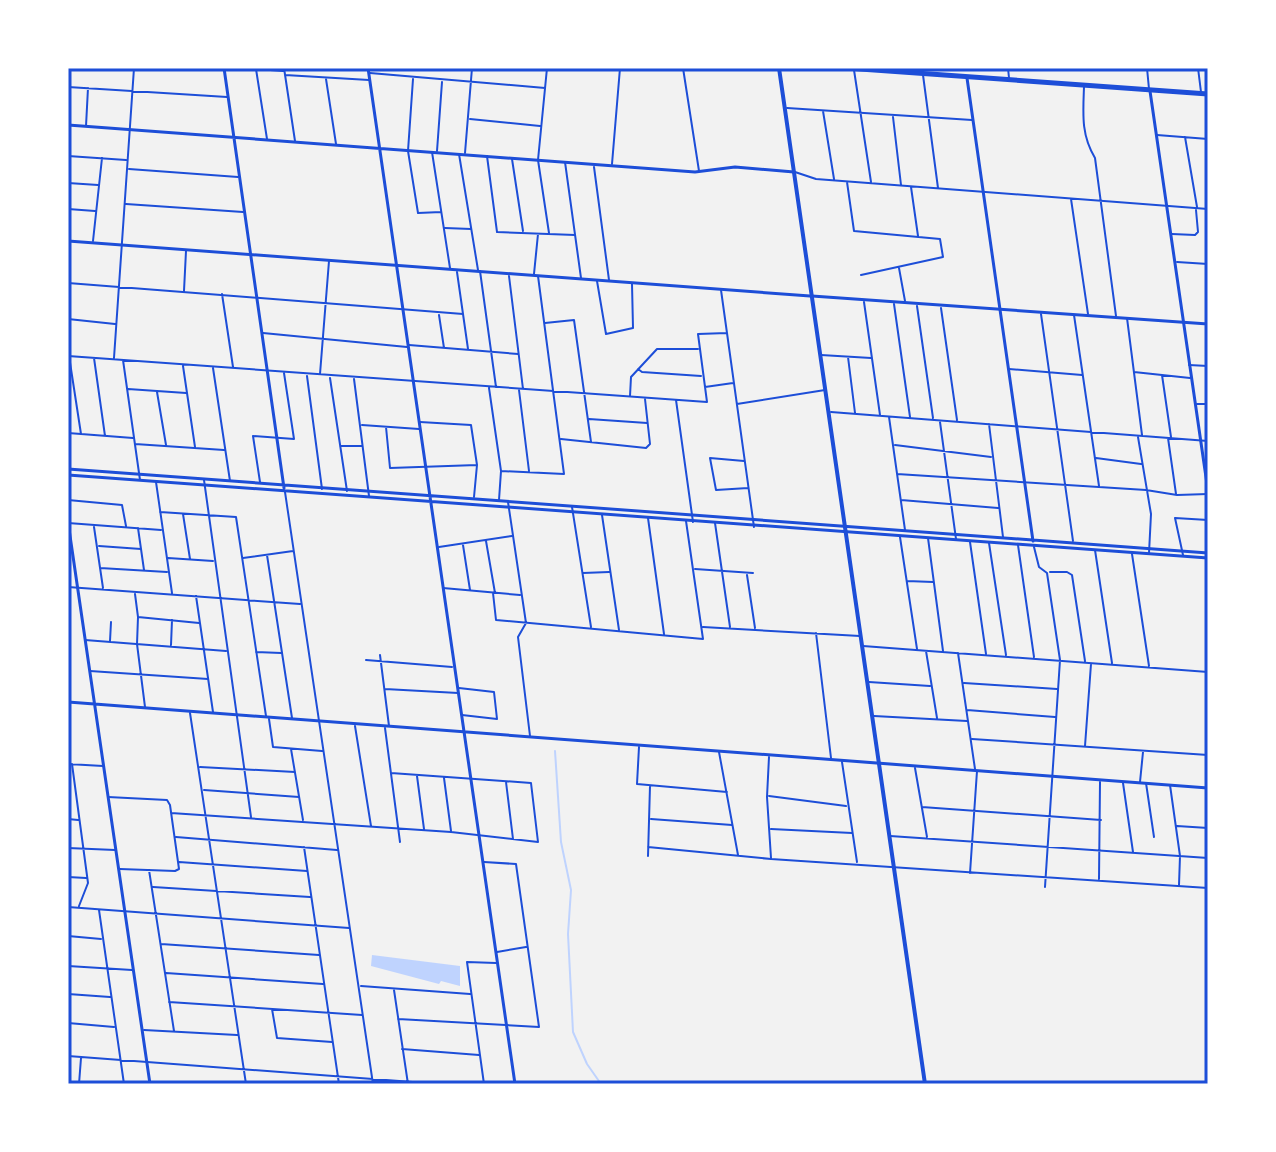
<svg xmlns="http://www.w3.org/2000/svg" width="1276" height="1152" viewBox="0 0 1276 1152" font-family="Jost,sans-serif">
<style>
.water{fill:#bfd3fe}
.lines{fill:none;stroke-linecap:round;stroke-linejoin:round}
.stream{stroke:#bfd3fe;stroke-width:2}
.minor{stroke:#1d4ed8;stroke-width:2}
.tertiary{stroke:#1d4ed8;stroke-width:3}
.secondary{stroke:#1d4ed8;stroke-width:3}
.primary{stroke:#1d4ed8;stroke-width:4}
.trunk{stroke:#1d4ed8;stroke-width:5}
.neatline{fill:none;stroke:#1d4ed8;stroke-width:3}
</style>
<rect width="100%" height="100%" fill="#f2f2f2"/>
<!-- water -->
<path class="water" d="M372,955L460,966V986L441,981L439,984L371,966Z"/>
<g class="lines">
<!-- stream -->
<path class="stream" d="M555,751L561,842L571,890L568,934L573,1032L587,1064L601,1084"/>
<!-- minor -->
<path class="minor" d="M245,68L283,71
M284,68L295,141
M547,68L538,160L549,233
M683,68L699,171
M1008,68L1009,78
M1147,68L1149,89
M1198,68L1201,92
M256,69L267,139
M854,70L871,182
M370,73L545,88
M285,75L369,80
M923,75L938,188
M326,79L336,144
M413,79L408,151L418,213L441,212
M68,87L227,97
M1084,87C1083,114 1081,135 1095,158L1116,316
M787,108L972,120
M823,111L834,179
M893,117L901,185
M470,119L540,126
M86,126L88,88
M1157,135L1208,139
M1185,137L1197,207
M437,151L442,82
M432,152L450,268
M465,153L472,68
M459,154L478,270
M68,156L126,160
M487,156L497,232L575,235
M512,159L523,231
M565,162L581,278
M612,164L620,68
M594,167L609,280
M129,169L238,177
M795,172L816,179L1208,209
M847,182L854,231L940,239L943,257L861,275
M68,183L98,185
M911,187L918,236
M1071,199L1088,314
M126,204L243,212
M68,209L95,211
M445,228L471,229
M1172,234L1195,235L1198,232L1196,210
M93,241L102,158
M1177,262L1208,264
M899,268L905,301
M480,271L496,387
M457,272L468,349
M534,274L538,234
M509,276L523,389
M597,281L606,334L633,328L632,284
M68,283L463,314
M721,290L754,527
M184,291L186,251
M222,294L233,367
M864,302L880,415
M894,304L910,417
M917,306L933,418
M941,308L957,420
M1041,314L1073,541
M439,315L444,348
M1074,315L1099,486
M1127,318L1142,435
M68,319L115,324
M545,323L574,320L591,442
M263,333L407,347
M409,345L518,354
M821,355L871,358
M68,356L707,402L698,334L727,333
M69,356L81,434
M848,357L855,413
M94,358L105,436
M114,358L134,68
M123,360L140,480
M1189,365L1208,366
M183,366L195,447
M213,368L230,481
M638,369L642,372L701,376
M1009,369L1082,375
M1134,372L1190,378
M320,374L329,261
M1162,375L1171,437
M307,376L322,489
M330,378L347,491
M354,379L369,496
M705,387L733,383
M489,388L501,471L499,500
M128,389L186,393
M519,390L529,471
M157,392L166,445
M630,396L631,377L657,349H698
M676,400L693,522
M737,404L825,390
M1197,404H1208
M831,412L1208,441
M889,417L905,530
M589,419L647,423
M420,422L471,425L477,465L474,497
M940,422L956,539
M989,424L1003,537
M362,425L419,429
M386,427L390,468L477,465
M68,433L133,438
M1138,437L1151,514L1149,553
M1168,438L1176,494
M561,439L646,448L650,444L645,399
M135,444L224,450
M895,445L991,457
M340,446H361
M1096,458L1141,464
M744,461L710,458L716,490L748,488
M501,471L564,474L538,276
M897,474L1146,490L1177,495L1208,494
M204,480L251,817
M156,482L172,593
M260,482L253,436L294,439L284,373
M285,492L373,1084
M68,500L122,505L126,526
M901,500L998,508
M508,502L526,623L518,637L530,736
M572,507L591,627
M160,512L236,517L266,716
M183,514L190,559
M602,515L619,630
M648,518L664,634
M68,523L161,530
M715,523L730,627
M94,527L103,588
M138,528L144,570
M900,537L917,649
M928,538L943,651
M486,541L495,593
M970,542L986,654
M989,543L1006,655
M463,545L470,590
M1018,545L1034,657
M99,546L141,549
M439,547L512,536
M1034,547L1039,567L1047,573L1060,660L1045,887
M1095,550L1112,663
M1132,554L1149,666
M267,555L292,718
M1183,555L1175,518L1208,520
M168,558L213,561
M243,558L293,551
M100,568L167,572
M695,569L753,573
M1050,572H1067L1072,575L1085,661
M583,573L609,572
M747,575L755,628
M907,581L933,582
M68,587L300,604
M443,588L520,595
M493,593L496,620L703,639L686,521
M135,594L138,617L137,644L145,707
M196,596L213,712
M138,617L199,623
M703,627L860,636
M816,633L831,758
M85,640L226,651
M110,641L111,622
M171,645L172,620
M863,646L1208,672
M926,651L937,718
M256,652L281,653
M958,653L975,769
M380,655L389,726
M366,660L452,667
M90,671L208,679
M1207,673L1208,684
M869,682L930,686
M964,683L1057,689
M459,688L494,692L497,719L462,715
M385,689L458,693
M967,710L1055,717
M190,713L246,1084
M874,716L967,721
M269,719L273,747L322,751
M355,726L371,826
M385,728L400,842
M972,739L1208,755
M1085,746L1091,664
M639,747L637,784L727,792
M291,749L303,820
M719,752L738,855
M769,757L767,797L771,858
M842,762L857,862
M68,764L103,766
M72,764L88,883L79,906
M200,767L295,772
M915,768L927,837
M417,776L424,829
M444,778L451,831
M506,782L513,839
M1140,782L1143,752
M1123,783L1133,852
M1146,783L1154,837
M1170,785L1180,856L1179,885
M204,790L299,797
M769,796L846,806
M108,797L167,800L170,805L179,869L175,871L120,869
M922,807L1101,820
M171,813L451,832L538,842L531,783L391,773
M68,819L78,820
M651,819L732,825
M1177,826L1208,828
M771,829L852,833
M890,836L1208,858
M176,837L337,850
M304,847L339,1084
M648,847L771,859L1208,888
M68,848L115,850
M648,856L650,786
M179,862L307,871
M149,870L174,1031
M970,873L977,771
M68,877L86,878
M1099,879L1100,782
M153,887L310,897
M68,907L349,928
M99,910L124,1084
M68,936L101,939
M161,944L319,955
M497,952L526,947
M68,966L132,970
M166,973L323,984
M361,986L470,994
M394,990L408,1084
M68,994L110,997
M169,1002L362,1015
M272,1009L277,1038L332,1042
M398,1019L539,1027L516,864L484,862
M68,1023L114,1027
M144,1030L237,1035
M402,1049L479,1055
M68,1056L439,1084
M79,1084L81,1058
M484,1084L467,962L496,963"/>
<!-- tertiary -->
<path class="tertiary" d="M224,68L284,488
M368,68L515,1084
M967,78L1033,541
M1150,91L1208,491
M68,125L695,172L735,167L794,172
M68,241L810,296
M68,469L1208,553
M68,475L1208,558
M68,522L150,1084
M68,702L1208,788"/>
<!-- secondary -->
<path class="secondary" d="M812,296L1208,324"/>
<!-- primary -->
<path class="primary" d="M779,68L925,1084"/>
<!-- trunk -->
<path class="trunk" d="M846,68L1208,94"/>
</g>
<!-- border -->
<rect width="1276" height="1152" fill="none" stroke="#ffffff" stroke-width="140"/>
<rect x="70" y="70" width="1136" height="1012" class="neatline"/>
</svg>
